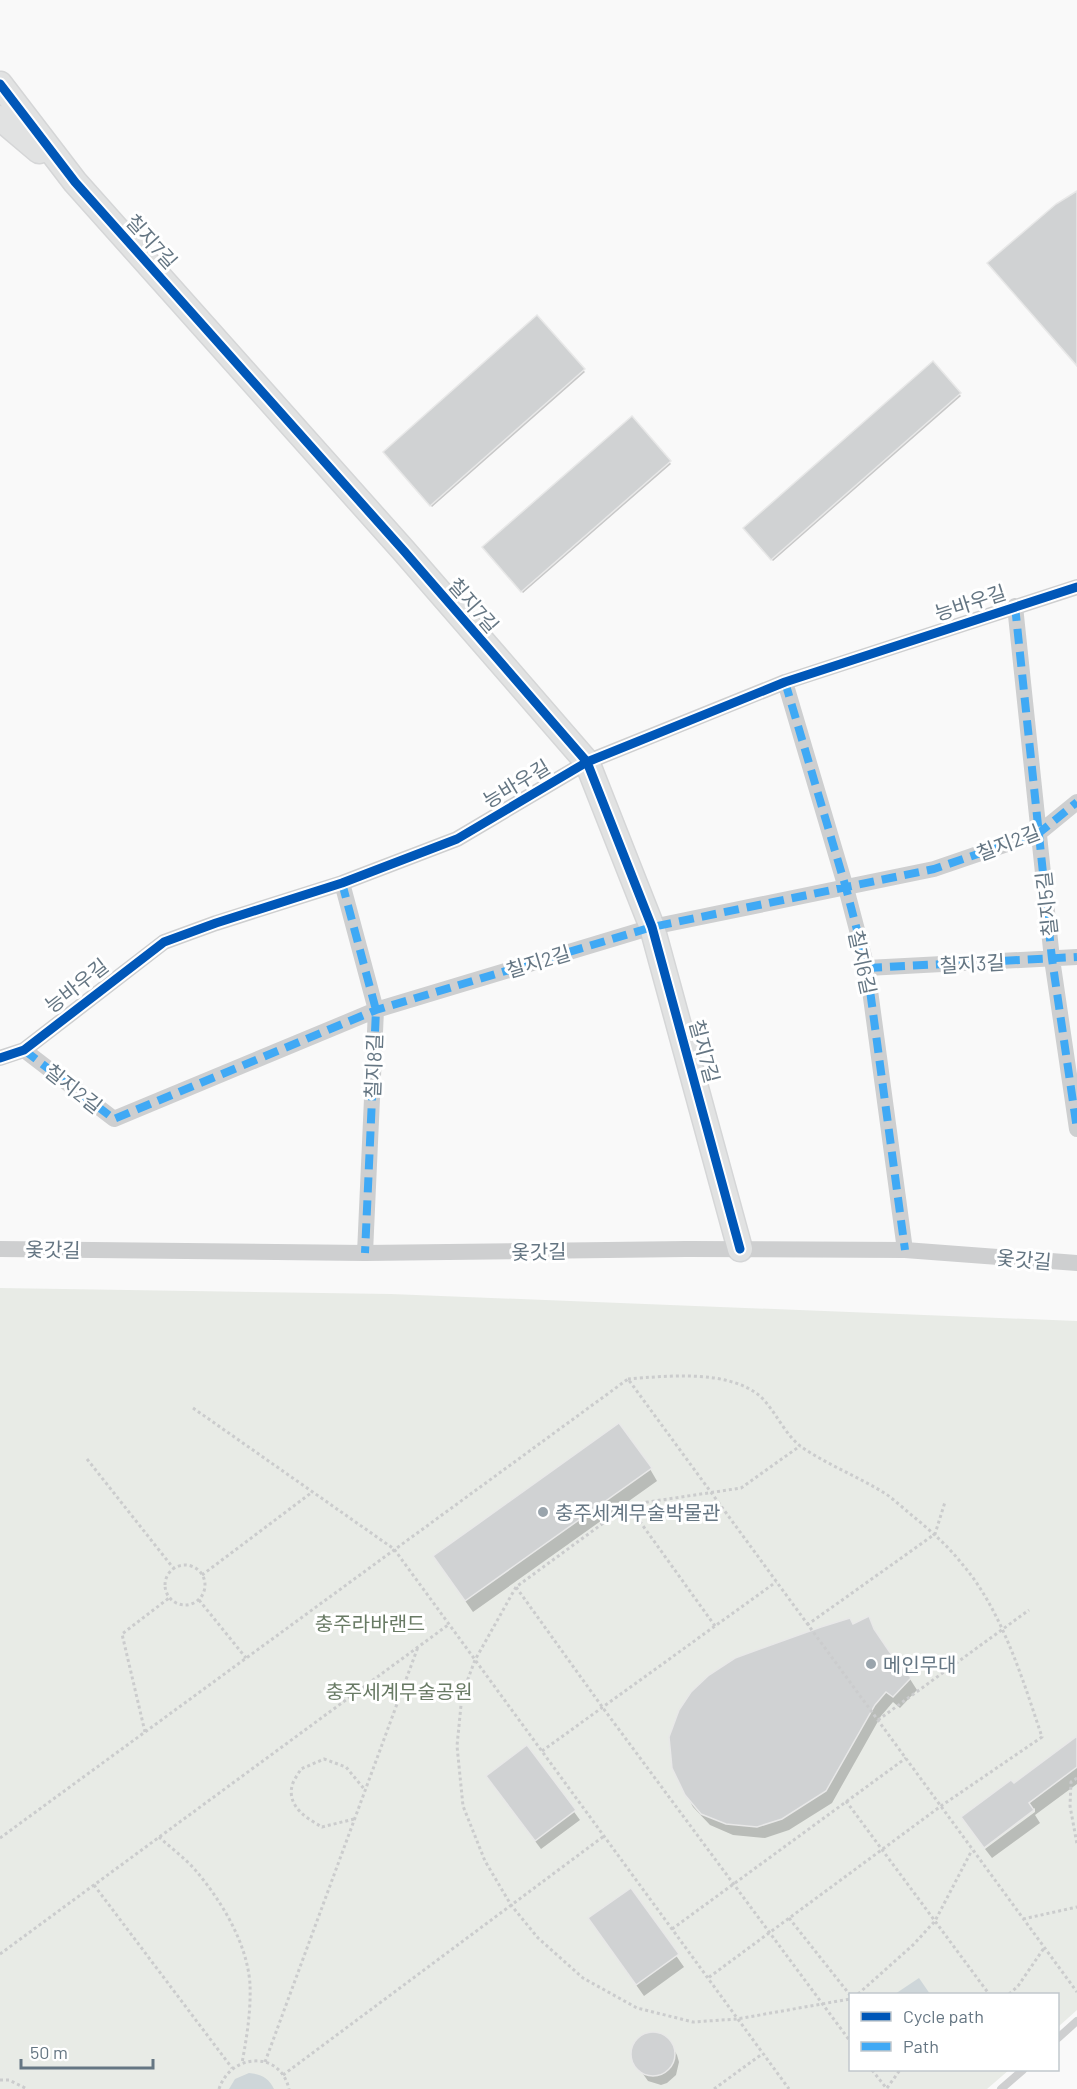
<svg xmlns="http://www.w3.org/2000/svg" width="1077" height="2089" viewBox="0 0 1077 2089" font-family="Barlow,'Noto Sans KR',sans-serif">
<style>
.green{fill:#e8ebe6}
.water{fill:#ced6d9}
.shadow{fill:#0003}
.building{fill:#d0d2d3;stroke:#e8e8e8;stroke-width:1.5}
.lines{fill:none;stroke-linecap:round;stroke-linejoin:round}
.secondary-casing{stroke:#d5d6d7;stroke-width:27}
.path{stroke:#cbcccd;stroke-width:3;stroke-dasharray:3 3;stroke-linecap:butt}
.lane{stroke:#cecfd0;stroke-width:8}
.street{stroke:#cecfd0;stroke-width:16}
.secondary{stroke:#e1e2e2;stroke-width:24}
.quiet{stroke:#3fa9f5;stroke-width:8;stroke-dasharray:15 8;stroke-linecap:butt}
.cycleway-casing{stroke:#fff;stroke-width:13}
.cycleway{stroke:#0057b8;stroke-width:9}
.poi-dot{fill:#99a4ac;stroke:#fff;stroke-width:2}
.labels{text-anchor:middle;dominant-baseline:central;stroke-width:6;stroke-linejoin:round;paint-order:stroke}
.street-label{font-size:20px;fill:#657683;stroke:#fff}
.poi-label{font-size:20px;fill:#657683;stroke:#fff;text-anchor:start}
.park-label{font-size:20px;fill:#687a64;stroke:#fff}
</style>
<rect width="100%" height="100%" fill="#f9f9f9"/>
<!-- green -->
<path class="green" d="M0,1288L391,1294L1077,1321V2010L1058,2027V1994H850V2070H1009L987,2089H0Z"/>
<!-- water -->
<path class="water" d="M919,1978L930,1994H895Z
M249,2073C261,2074 269,2078 274,2089H229L235,2079Z"/>
<!-- shadow -->
<path class="shadow" d="M583,370L585,372L432,507L386,455Z
M959,394L961,396L773,561L746,531Z
M632,418L671,464L523,593L485,549Z
M650,1469L657,1481L473,1612L442,1568Z
M869,1618L879,1639L910,1679L917,1690L900,1708L893,1702L881,1716L832,1803L789,1830L765,1838L733,1835L710,1825L693,1807L686,1794L853,1626Z
M1077,1738V1784L1035,1815L1040,1823L992,1858L985,1849L1035,1812V1808L983,1847L1014,1785Z
M527,1747L580,1820L541,1849L493,1785Z
M630,1890L684,1967L644,1996L597,1930Z
M649,2034L662,2036L672,2046L677,2055L679,2062L676,2075L667,2083L661,2085L648,2081L634,2061V2047L637,2041Z"/>
<!-- building -->
<path class="building" d="M1077,191V366L987,263L1056,204Z
M537,315L585,369L430,506L383,452Z
M933,361L961,393L771,560L743,528Z
M632,416L671,461L521,592L482,547Z
M619,1423L652,1468L465,1601L433,1556Z
M869,1616L874,1629L889,1651L911,1678L893,1697L886,1692L875,1705L826,1791L782,1819L757,1827L726,1824L701,1814L685,1795L672,1768L669,1737L679,1710L691,1692L709,1675L735,1658L821,1627L850,1618L853,1624Z
M1077,1736V1767L1029,1803L1034,1810L984,1848L961,1817L1011,1780L1014,1783Z
M527,1745L576,1810L535,1841L486,1776Z
M631,1888L679,1954L636,1985L588,1918Z
M631 2054a22 22 0 1 1 44 0a22 22 0 1 1-44 0Z"/>
<g class="lines">
<defs>
<path id="secondary" d="M0,84L75,182L404,551L587,762L652,927L740,1249
M0,118L39,151"/>
</defs>
<!-- secondary casing -->
<use href="#secondary" class="secondary-casing"/>
<!-- path -->
<path class="path" d="M628,1379C667,1376 727,1369 760,1396C776,1411 785,1436 803,1448C830,1466 859,1477 886,1494C896,1501 905,1510 914,1517C932,1532 949,1547 963,1565C1002,1611 1023,1680 1042,1737L941,1806L708,1978
M193,1408L394,1549L789,2089
M87,1459L174,1569
M628,1505L741,1488L800,1446
M165 1585a20 20 0 1 1 40 0a20 20 0 1 1-40 0Z
M202,1575L311,1493
M516,1587L475,1660L462,1695L457,1746L463,1806L485,1861L511,1905L538,1938L583,1978L637,2008L693,2022L737,2019L850,1999
M199,1600L246,1658
M807,1625L935,1534L945,1502
M715,1626L628,1505L516,1587L603,1708L850,2041
M878,1720L1029,1610
M145,1732L122,1634L169,1598
M542,1751L776,1582
M1077,1778L1071,1782L1070,1806L1077,1844
M846,1801L989,1994
M354,1819L322,1827C308,1819 287,1807 292,1786C293,1781 298,1774 301,1769L324,1759L346,1767L365,1790
M159,1837C171,1848 186,1859 197,1872C222,1902 247,1943 250,1984C251,2011 247,2036 242,2063
M0,1838L628,1379L1077,1992
M94,1885L232,2068
M789,1918L850,1995
M1023,1919L1077,1907
M672,1929L906,1758
M0,1954L448,1625
M858,1994L914,1944L935,1921L972,1850
M1009,1994L1018,1986L1044,1948
M265,2062L418,1647
M872,2070L887,2089
M283,2075L604,1836
M0,2080H9L27,2089
M887,2088L900,2070
M219,2089C231,2053 280,2050 289,2089
M714,2089L762,2054"/>
<!-- lane -->
<path class="lane" d="M1058,2038L1077,2021
M1001,2089L1023,2070"/>
<!-- street -->
<path class="street" d="M1015,606L1052,959L1077,1129
M785,682L846,888L867,968L905,1250
M342,883L376,1010L365,1253
M867,968L1077,957
M24,1050L114,1119L376,1010L652,927L934,869L1039,833L1077,802
M0,1058L24,1050L164,942L216,923L342,883L457,839L587,762L785,682L1077,587
M0,1249L365,1253L686,1249L905,1250L1077,1263"/>
<!-- secondary -->
<use href="#secondary" class="secondary"/>
<!-- quiet -->
<path class="quiet" d="M1015,606L1052,959L1077,1129
M785,682L846,888L867,968L905,1250
M342,883L376,1010L365,1253
M867,968L1077,957
M24,1050L114,1119L376,1010L652,927L934,869L1039,833L1077,802"/>
<defs>
<path id="cycleway" d="M0,84L75,182L404,551L587,762L652,927L740,1249
M0,1058L24,1050L164,942L216,923L342,883L457,839L587,762L785,682L1077,587"/>
</defs>
<!-- cycleway casing -->
<use href="#cycleway" class="cycleway-casing"/>
<!-- cycleway -->
<use href="#cycleway" class="cycleway"/>
</g>
<!-- markers -->
<g class="poi-dot">
<circle cx="543" cy="1512" r="6"/>
<circle cx="871" cy="1664" r="6"/>
</g>
<g class="labels">
<!-- street labels -->
<g class="street-label">
<text transform="translate(152 241) rotate(48)">칠지7길</text>
<text transform="translate(970 602) rotate(-18)">능바우길</text>
<text transform="translate(474 605) rotate(49)">칠지7길</text>
<text transform="translate(516 783) rotate(-31)">능바우길</text>
<text transform="translate(1008 842) rotate(-21)">칠지2길</text>
<text transform="translate(1046 904) rotate(-96)">칠지5길</text>
<text transform="translate(538 961) rotate(-17)">칠지2길</text>
<text transform="translate(863 962) rotate(78)">칠지6길</text>
<text transform="translate(972 963) rotate(-3)">칠지3길</text>
<text transform="translate(76 985) rotate(-38)">능바우길</text>
<text transform="translate(705 1051) rotate(75)">칠지7길</text>
<text transform="translate(373 1066) rotate(-88)">칠지8길</text>
<text transform="translate(74 1088) rotate(38)">칠지2길</text>
<text transform="translate(53 1249) rotate(1)">옻갓길</text>
<text transform="translate(539 1251) rotate(-1)">옻갓길</text>
<text transform="translate(1024 1259) rotate(5)">옻갓길</text>
</g>
<!-- poi labels -->
<g class="poi-label">
<text x="555" y="1512">충주세계무술박물관</text>
<text x="883" y="1664">메인무대</text>
</g>
<!-- park labels -->
<g class="park-label">
<text x="370" y="1623">충주라바랜드</text>
<text x="399" y="1691">충주세계무술공원</text>
</g>
</g>
<!-- legend -->
<rect x="849" y="1993" width="210" height="78" fill="#ffffff" stroke="#c1c8cd" stroke-width="1.5"/>
<rect x="861" y="2012" width="30" height="9" fill="#0057b8" stroke="#c1c8cd" stroke-width="1.5"/>
<text x="903" y="2023" font-size="18" fill="#657683">Cycle path</text>
<rect x="861" y="2042" width="30" height="9" fill="#3fa9f5" stroke="#c1c8cd" stroke-width="1.5"/>
<text x="903" y="2053" font-size="18" fill="#657683">Path</text>
<!-- scale -->
<path d="M21 2059v9h132v-9" fill="none" stroke="#657683" stroke-width="3"/>
<text x="30" y="2059" font-size="18" fill="#657683" stroke="#ffffff" stroke-width="4.5" paint-order="stroke">50 m</text>
</svg>
